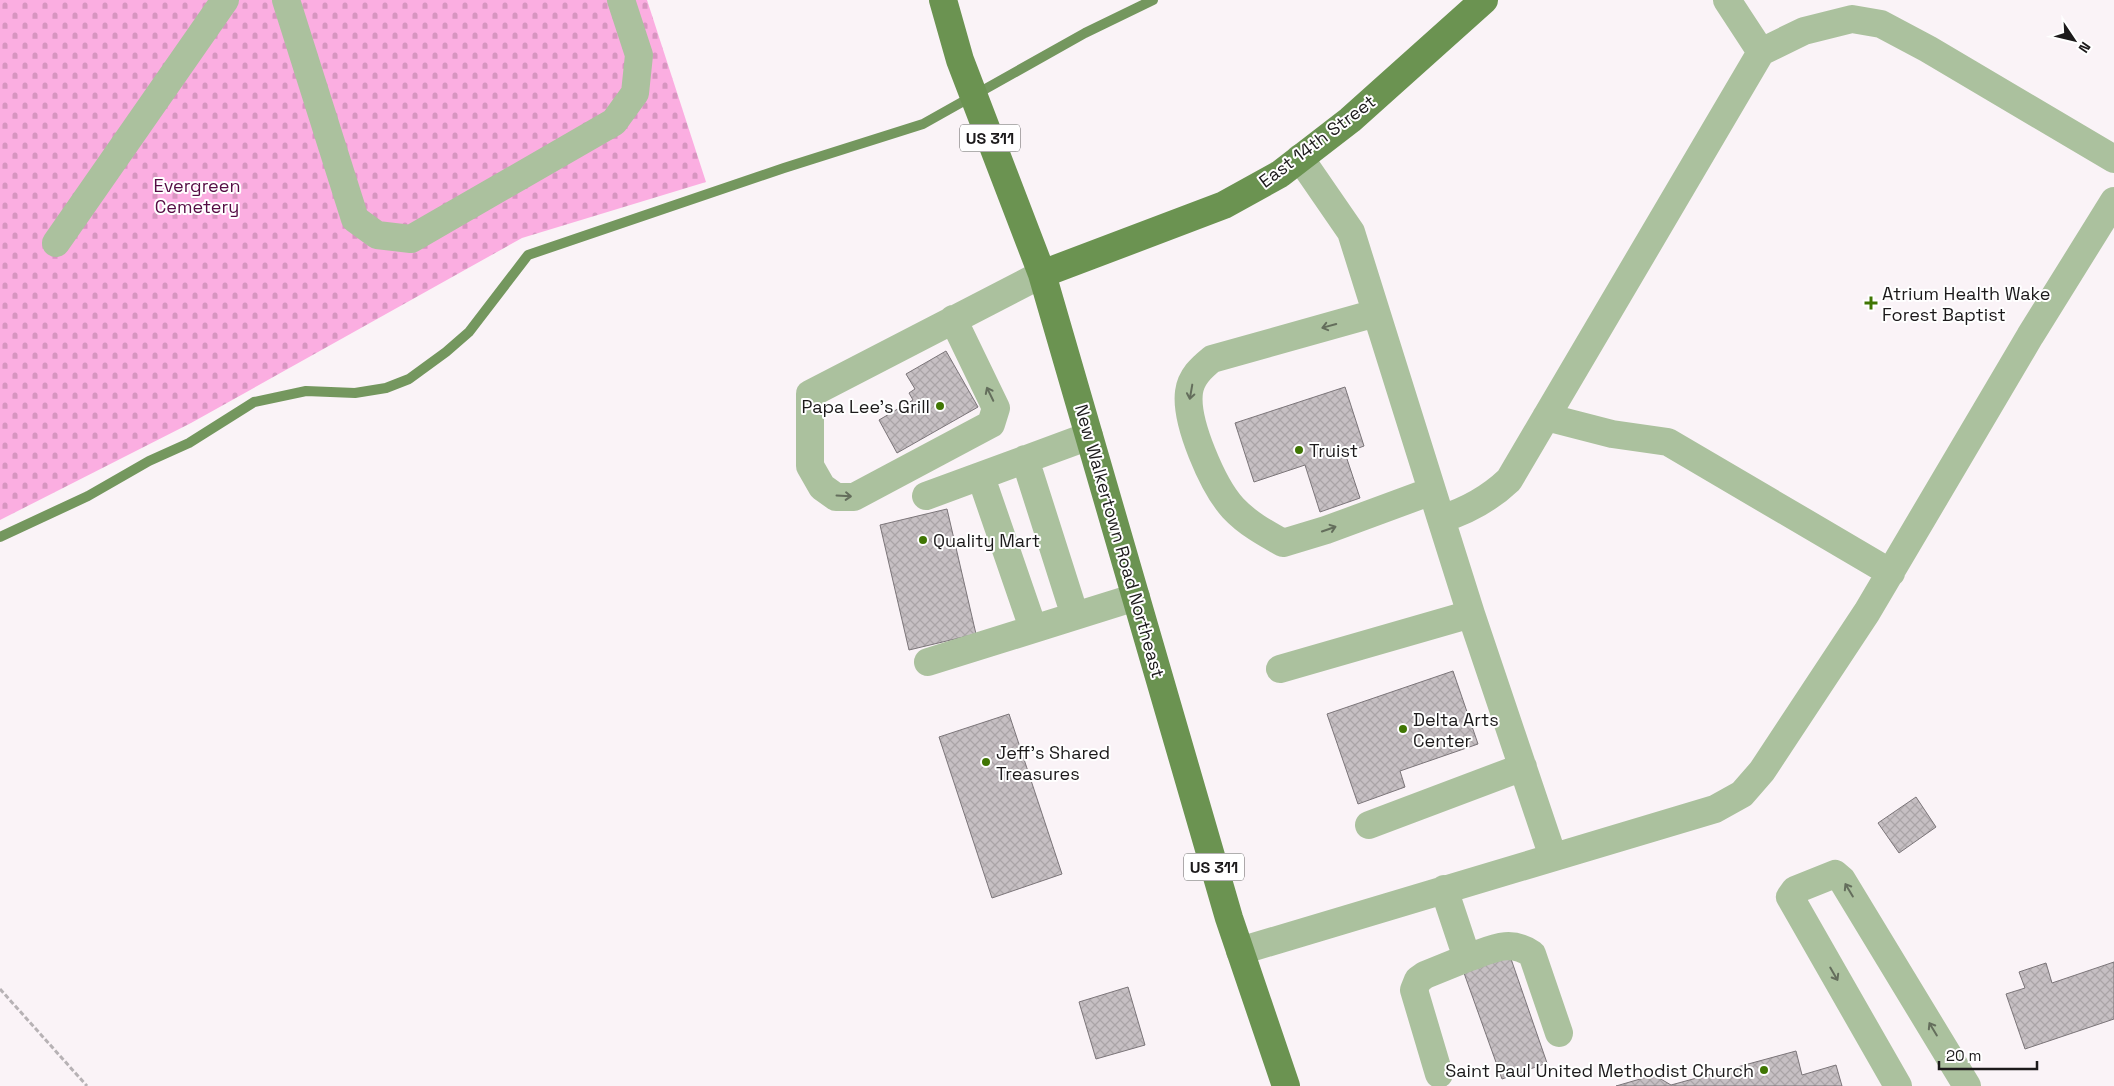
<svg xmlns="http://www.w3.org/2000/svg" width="2114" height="1086" viewBox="0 0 2114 1086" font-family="'Space Grotesk',sans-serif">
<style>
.cemetery{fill:url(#cemetery-stones)}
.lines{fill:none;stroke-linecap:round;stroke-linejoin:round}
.stream{stroke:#74975e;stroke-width:10}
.building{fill:url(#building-cross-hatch);stroke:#7b7579}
.path{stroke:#b7b2b5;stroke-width:3;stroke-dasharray:5 2.5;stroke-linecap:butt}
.minor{stroke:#abc19e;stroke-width:28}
.major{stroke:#6b9351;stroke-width:28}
.oneway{stroke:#646e5c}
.poi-dot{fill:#407604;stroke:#fff;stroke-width:2}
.labels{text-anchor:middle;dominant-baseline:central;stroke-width:4;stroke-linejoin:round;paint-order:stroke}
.shield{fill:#fff;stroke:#605f5f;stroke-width:1}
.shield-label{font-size:16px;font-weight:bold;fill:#1c1a1b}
.street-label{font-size:18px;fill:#1c1a1b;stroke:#fff}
.park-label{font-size:18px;fill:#550c44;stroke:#fff}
.poi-label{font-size:18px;fill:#1c1a1b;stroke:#fff;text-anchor:start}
</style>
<defs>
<pattern id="cemetery-stones" width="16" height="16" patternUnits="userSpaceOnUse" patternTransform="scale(1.25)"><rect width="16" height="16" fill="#fbaee1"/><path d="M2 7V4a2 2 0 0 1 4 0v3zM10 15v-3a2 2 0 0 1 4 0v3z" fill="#d795c0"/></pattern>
<pattern id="building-cross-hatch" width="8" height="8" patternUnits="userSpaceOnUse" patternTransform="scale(1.25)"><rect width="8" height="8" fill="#c6bfc3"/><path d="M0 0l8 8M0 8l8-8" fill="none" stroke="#aaa4a7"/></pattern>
</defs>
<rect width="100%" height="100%" fill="#faf3f7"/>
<!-- cemetery -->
<path class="cemetery" d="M0,0H647L706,182L522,238L191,423L0,520Z"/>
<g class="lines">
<!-- stream -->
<path class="stream" d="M0,537L88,496L149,461L189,443L254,402L306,391L355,393L386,388L409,379L446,352L469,332L528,255L784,168L923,124L1085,33L1153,0"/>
</g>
<!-- building -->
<path class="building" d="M946,351L978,407L897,453L879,420L913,400L909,393L915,389L906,374Z
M1345,387L1364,446L1345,453L1360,498L1320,512L1305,465L1254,482L1235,423Z
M947,509L976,634L909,650L880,525Z
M1453,671L1478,744L1400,771L1405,787L1358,804L1327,714Z
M1009,714L1062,874L992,898L939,737Z
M1916,797L1936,827L1899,853L1878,823Z
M1510,956L1547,1063L1502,1079L1464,973Z
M2114,962V1019L2025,1049L2006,994L2025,988L2019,972L2046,963L2052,983Z
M1128,987L1145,1045L1096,1059L1079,1002Z
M1796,1051L1802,1075L1836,1065L1842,1086H1616L1654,1075L1671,1085Z"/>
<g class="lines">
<!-- path -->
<path class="path" d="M0,989L87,1086"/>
<!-- minor -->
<path class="minor" d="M286,0L355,219L377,235L411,239L614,122L635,93L639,55L621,0
M1727,0L1761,52L1804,31L1852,19L1881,24L1928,49L2114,159
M1300,158L1351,232L1441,519C1467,511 1489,499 1509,480L1761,52
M56,243L225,0
M1376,313L1212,359C1201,368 1191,377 1189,392C1185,422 1213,486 1233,508C1247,523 1265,533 1283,543L1326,530L1432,491
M953,319L996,408L991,424L854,497H836L822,487L810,466V394L1042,274
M1546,417L1612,434L1668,442L1891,573
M1025,459L1075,616
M981,477L1033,628
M926,496L1089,436
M1441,519L1471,614L1553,857
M928,662L1136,597
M1280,669L1471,614
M1369,825L1523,767
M1444,889L1467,958C1491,950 1509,938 1532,954L1559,1033
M1240,951L1715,809L1742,794L1762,771L1867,612L2030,336L2114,201
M1439,1074L1414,990L1418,980L1425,975L1467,958
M1898,1086L1790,897L1795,890L1835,874L1842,880L1967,1086"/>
<!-- major -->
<path class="major" d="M943,0L960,60L1042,274L1229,918L1286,1086
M1042,274L1224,205L1280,174L1350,120L1484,0"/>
</g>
<!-- one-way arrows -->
<defs><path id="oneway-shaft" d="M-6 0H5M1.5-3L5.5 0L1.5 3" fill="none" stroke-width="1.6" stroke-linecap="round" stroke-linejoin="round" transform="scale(1.25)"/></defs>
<g class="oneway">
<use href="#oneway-shaft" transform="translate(1329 326) rotate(165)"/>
<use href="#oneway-shaft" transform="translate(1191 392) rotate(100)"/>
<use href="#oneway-shaft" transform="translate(990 394) rotate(-116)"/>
<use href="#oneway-shaft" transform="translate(844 496) rotate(3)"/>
<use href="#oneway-shaft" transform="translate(1329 529) rotate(-19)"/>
<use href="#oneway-shaft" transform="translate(1849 890) rotate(-121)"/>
<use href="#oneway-shaft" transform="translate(1834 974) rotate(60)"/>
<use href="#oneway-shaft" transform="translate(1933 1029) rotate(-121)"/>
</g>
<!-- markers -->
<g class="poi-dot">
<path d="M1868.5 295.5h5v5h5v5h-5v5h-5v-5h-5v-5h5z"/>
<circle cx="940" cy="406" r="5"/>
<circle cx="1299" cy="450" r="5"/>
<circle cx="923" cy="540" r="5"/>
<circle cx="1403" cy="729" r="5"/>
<circle cx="986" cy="762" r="5"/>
<circle cx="1764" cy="1070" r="5"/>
</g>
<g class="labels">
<!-- shield labels -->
<g class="shield">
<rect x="960" y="124.5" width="60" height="27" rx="4"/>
<rect x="1184" y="853.5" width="60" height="27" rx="4"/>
</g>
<g class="shield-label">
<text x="990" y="138">US 311</text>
<text x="1214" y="867">US 311</text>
</g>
<!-- street labels -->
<g class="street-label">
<text transform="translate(1317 141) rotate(-37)">East 14th Street</text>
<text transform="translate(1120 541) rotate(74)">New Walkertown Road Northeast</text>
</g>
<!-- park labels -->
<g class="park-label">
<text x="197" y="185">Evergreen<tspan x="197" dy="21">Cemetery</tspan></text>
</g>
<!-- poi labels -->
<g class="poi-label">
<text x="1882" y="293">Atrium Health Wake<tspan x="1882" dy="21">Forest Baptist</tspan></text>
<text x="930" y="406" text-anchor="end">Papa Lee's Grill</text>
<text x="1309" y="450">Truist</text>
<text x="933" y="540">Quality Mart</text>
<text x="1413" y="719">Delta Arts<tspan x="1413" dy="21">Center</tspan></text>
<text x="996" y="752">Jeff's Shared<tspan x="996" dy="21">Treasures</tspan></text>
<text x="1754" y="1070" text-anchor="end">Saint Paul United Methodist Church</text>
</g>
</g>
<!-- north arrow -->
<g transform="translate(2074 40) rotate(125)" stroke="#ffffff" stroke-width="4" paint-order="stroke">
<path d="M0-4L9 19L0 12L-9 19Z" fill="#1c1a1b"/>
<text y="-8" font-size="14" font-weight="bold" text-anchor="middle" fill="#1c1a1b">N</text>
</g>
<!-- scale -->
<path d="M1939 1061v8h98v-8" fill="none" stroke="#1c1a1b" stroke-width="2.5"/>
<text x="1946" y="1061" font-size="15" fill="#1c1a1b" stroke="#ffffff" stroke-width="4" paint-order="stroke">20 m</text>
</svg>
